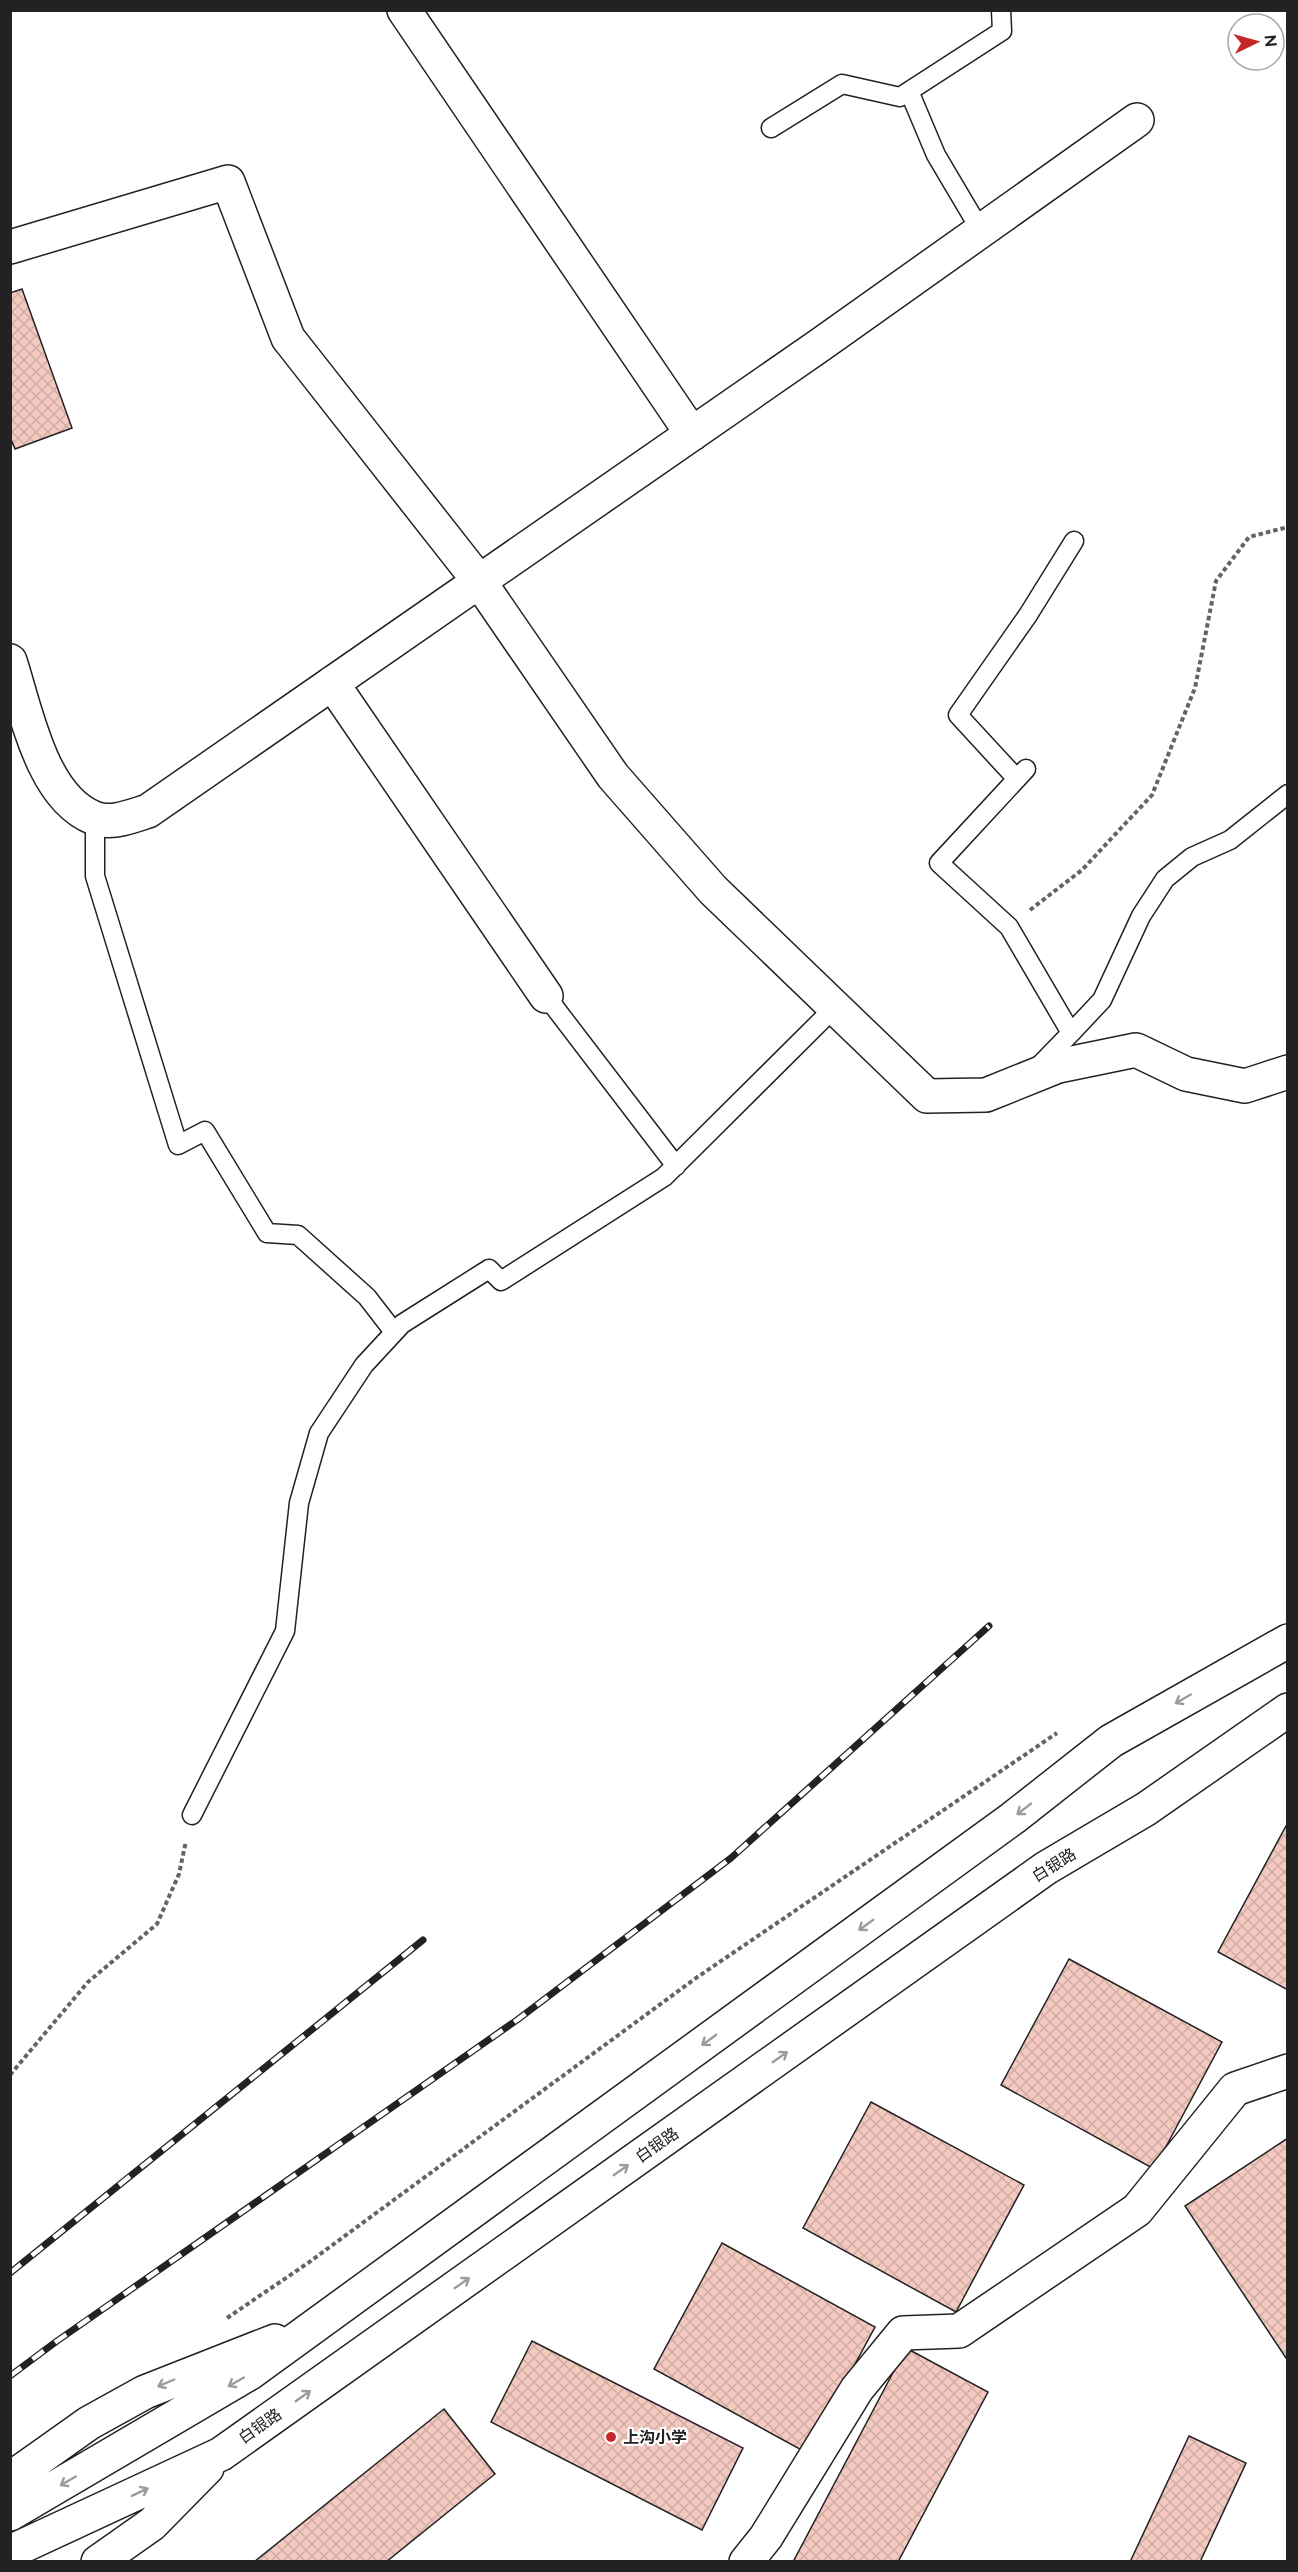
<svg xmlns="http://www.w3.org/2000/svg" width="1298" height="2572" viewBox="0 0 1298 2572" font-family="Raleway,'Noto Sans SC',sans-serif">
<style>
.building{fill:url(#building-cross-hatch);stroke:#222;stroke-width:1.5}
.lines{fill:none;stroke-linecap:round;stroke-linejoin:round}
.service-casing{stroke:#222;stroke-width:21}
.minor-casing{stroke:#222;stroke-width:36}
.primary-casing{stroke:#222;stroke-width:36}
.path{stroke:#646464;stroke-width:4;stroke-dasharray:4.5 3;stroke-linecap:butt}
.service{stroke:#fff;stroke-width:18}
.minor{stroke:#fff;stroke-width:33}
.primary{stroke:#fff;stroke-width:33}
.rail-casing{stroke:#222;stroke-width:7}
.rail{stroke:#fff;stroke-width:4.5;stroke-dasharray:14;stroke-linecap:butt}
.oneway{stroke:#9c9c9c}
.poi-dot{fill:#c62828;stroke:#fff;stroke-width:2}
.labels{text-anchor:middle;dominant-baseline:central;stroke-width:4.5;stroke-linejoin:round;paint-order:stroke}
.street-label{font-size:16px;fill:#222;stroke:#fff}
.poi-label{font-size:16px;font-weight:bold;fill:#222;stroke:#fff;text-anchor:start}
</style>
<defs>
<pattern id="building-cross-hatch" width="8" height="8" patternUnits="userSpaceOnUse" patternTransform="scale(1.5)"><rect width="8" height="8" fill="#f3c9c0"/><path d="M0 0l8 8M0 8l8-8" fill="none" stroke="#d0aca5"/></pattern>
</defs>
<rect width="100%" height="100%" fill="#fff"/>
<!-- building -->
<path class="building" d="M22,289L72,428L15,449L10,437V293Z
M1286,1826L1288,1827V1990L1218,1952Z
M1069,1959L1222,2042L1154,2169L1001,2085Z
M871,2102L1024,2185L956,2312L803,2228Z
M1288,2138V2361L1185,2206Z
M722,2243L875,2327L807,2453L654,2369Z
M532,2341L743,2448L702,2530L491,2422Z
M906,2348L988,2392L898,2562H793Z
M444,2409L495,2474L386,2562H254Z
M1189,2436L1246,2463L1200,2562H1130Z"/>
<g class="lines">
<defs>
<path id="service" d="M909,91L936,155L981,231
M771,128L842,84L900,97L1002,31L1001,10
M1026,769L939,863L1009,927L1071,1033L1038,1067
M1017,779L958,715L1028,615L1074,541
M95,819V876L178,1145L205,1131L267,1233L298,1235L367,1297L394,1332
M546,996L676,1166
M1071,1033L1102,1000L1141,916L1165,879L1192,857L1230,840L1288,794
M192,1815L285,1631L299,1503L319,1433L364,1365L402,1324L489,1269L501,1281L664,1177L835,1007"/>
<path id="minor" d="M404,10L692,434
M10,247L228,182L288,338L479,581L613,776L713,890L927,1096L986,1095L1058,1066L1136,1050L1186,1074L1245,1086L1288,1072
M10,661C26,710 41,797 94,818C111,825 132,816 148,811L820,345L1137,120
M332,683L546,996
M746,2562L766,2537L857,2389L903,2333L959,2331L1137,2210L1235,2089L1288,2071"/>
<path id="primary" d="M10,2479L89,2423L145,2392L275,2341
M10,2514L250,2373L1013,1818L1111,1741L1288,1641
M10,2552L221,2454L1046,1868L1146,1809L1288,1710
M98,2562L152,2524L207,2468"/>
</defs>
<!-- service casing -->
<use href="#service" class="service-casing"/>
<!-- minor casing -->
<use href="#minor" class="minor-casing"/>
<!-- primary casing -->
<use href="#primary" class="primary-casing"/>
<!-- path -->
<path class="path" d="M1030,910L1082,870L1152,795L1195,688L1216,581L1249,537L1288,527
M10,2075L88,1982L157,1924L179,1874L186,1841
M227,2318L308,2263L696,1978L1057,1733"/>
<!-- service -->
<use href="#service" class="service"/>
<!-- minor -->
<use href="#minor" class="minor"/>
<!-- primary -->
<use href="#primary" class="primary"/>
<defs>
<path id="rail" d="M10,2273L423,1940
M10,2376L57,2341L517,2020L731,1858L989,1626"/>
</defs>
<!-- rail casing -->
<use href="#rail" class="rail-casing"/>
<!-- rail -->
<use href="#rail" class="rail"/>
</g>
<!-- one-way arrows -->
<defs><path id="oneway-shaft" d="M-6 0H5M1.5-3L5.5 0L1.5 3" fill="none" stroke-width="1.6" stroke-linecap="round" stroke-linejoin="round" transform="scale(1.5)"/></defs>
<g class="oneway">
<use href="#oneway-shaft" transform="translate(1183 1699) rotate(150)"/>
<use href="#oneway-shaft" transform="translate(1024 1809) rotate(142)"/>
<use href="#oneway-shaft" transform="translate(866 1925) rotate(144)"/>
<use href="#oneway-shaft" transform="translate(709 2040) rotate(144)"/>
<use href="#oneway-shaft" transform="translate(780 2057) rotate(-35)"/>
<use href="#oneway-shaft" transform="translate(621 2170) rotate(-35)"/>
<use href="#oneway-shaft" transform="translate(462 2283) rotate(-35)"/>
<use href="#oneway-shaft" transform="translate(236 2382) rotate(150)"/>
<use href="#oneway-shaft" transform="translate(166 2383) rotate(157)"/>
<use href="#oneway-shaft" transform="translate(303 2396) rotate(-35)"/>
<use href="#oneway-shaft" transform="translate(68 2481) rotate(150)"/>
<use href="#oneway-shaft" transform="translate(140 2492) rotate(-25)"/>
</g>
<!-- markers -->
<circle class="poi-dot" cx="611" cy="2437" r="6"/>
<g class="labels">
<!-- street labels -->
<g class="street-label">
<text transform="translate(1054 1865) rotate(-32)">白银路</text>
<text transform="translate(657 2145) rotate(-35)">白银路</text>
<text transform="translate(260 2426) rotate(-35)">白银路</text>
</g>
<!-- poi labels -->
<g class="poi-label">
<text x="623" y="2437">上沟小学</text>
</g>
</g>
<!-- border -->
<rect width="1298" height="2572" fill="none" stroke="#222222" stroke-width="24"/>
<!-- north arrow -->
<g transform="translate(1256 42) rotate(85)"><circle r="28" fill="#ffffff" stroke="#a7a7a7" stroke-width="1.5"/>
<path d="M0-4.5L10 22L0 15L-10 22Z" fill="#c62828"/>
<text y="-9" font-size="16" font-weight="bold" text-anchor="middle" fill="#222222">N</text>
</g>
</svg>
